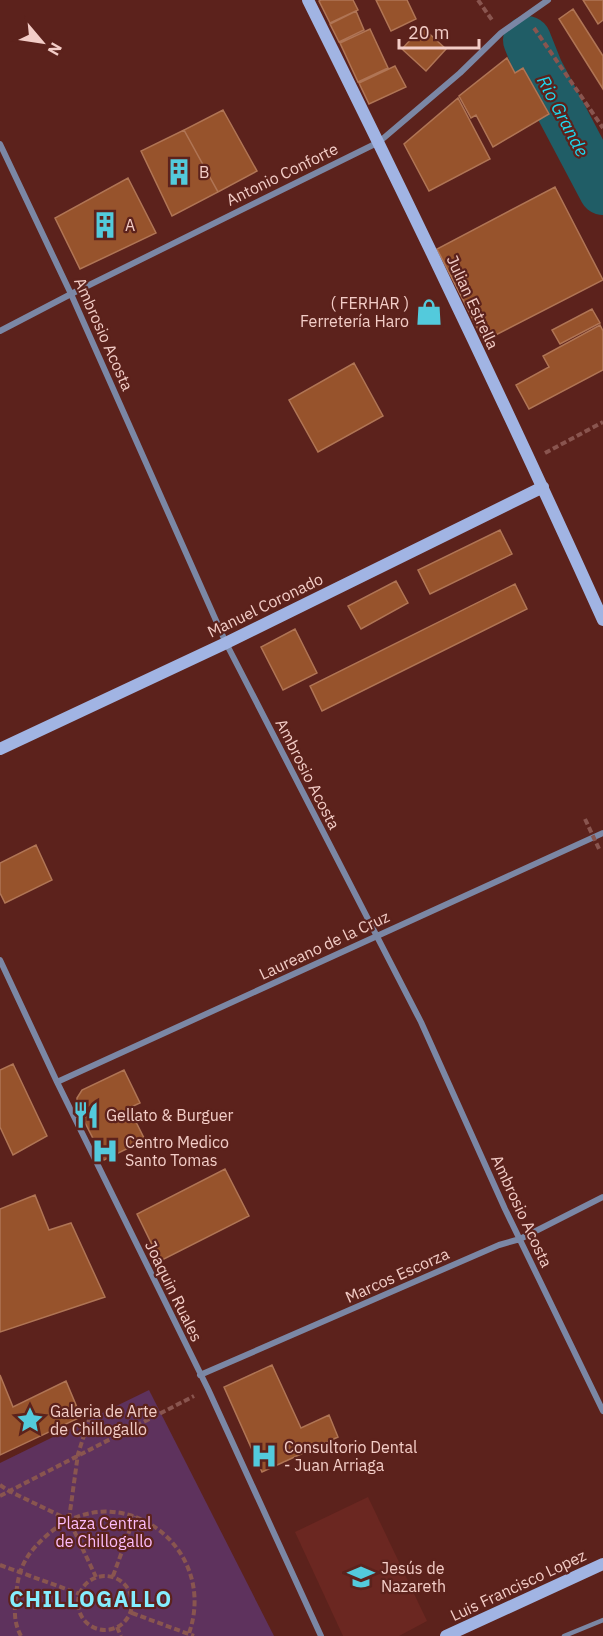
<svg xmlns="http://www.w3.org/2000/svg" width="603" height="1636" viewBox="0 0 603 1636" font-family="'IBM Plex Sans',sans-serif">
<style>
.built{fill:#6b2721}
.green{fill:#5e325d}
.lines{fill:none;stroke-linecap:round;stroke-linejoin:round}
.river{stroke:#205d66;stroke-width:48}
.building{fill:#97532c;stroke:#b07555;stroke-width:1.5}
.path{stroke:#89554f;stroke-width:4;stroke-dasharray:6 3;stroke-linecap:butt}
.lane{stroke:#7b87a5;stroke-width:4.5}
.street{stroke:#7b87a5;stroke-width:6}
.secondary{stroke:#a1b4e3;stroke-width:12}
.path-bridge{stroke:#89554f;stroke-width:4;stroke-dasharray:6 3;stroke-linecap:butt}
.labels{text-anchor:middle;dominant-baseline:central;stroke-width:4.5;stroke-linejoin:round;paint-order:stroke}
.poi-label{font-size:16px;fill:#f3cdc7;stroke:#5c221c;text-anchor:start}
.street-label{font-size:16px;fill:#f3cdc7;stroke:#5c221c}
.park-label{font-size:16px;fill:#fdbcfa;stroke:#5c221c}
.water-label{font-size:18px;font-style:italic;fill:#1ed8ee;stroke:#5c221c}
.district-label{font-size:22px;font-weight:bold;letter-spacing:1.5px;fill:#85eefe;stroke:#5c221c}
</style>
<rect width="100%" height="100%" fill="#5c221c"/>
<!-- built -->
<path class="built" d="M368,1497L427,1621L399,1636H343L295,1532Z"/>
<!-- green -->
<path class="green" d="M149,1390L274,1636H0V1463Z"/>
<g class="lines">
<!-- river -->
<path class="river" d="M527,40L539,70L603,191"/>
</g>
<!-- building -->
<path class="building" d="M321,0H353L358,10L330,23L319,1Z
M376,0H407L416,19L391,31Z
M583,0H603V20L598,24Z
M573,9L603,56V89L559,19Z
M356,11L364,30L339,42L330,24Z
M422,27L446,49L426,71L402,49Z
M370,29L388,68L358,82L340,43Z
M507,58L515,73L523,68L549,114L493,147L476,115L471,118L459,96Z
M395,66L406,87L369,104L359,83Z
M458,98L490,159L429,191L404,144Z
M223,110L257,171L218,192L184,130Z
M184,130L218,192L172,216L141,151Z
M128,178L156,233L80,269L55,218Z
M555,187L603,280L484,341L437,249Z
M592,309L600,323L560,344L552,330Z
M600,325L603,331V370L529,409L516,385L549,367L543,356Z
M354,363L383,416L318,452L289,400Z
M500,530L512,554L430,594L418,570Z
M396,581L408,603L361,629L348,606Z
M515,584L527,609L322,711L310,686Z
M295,629L317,673L283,690L261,647Z
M36,845L52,880L5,903L0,893V863Z
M13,1064L47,1136L13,1155L0,1127V1070Z
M124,1070L140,1103L129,1108L145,1140L104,1160L77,1107V1098L82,1090Z
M225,1169L249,1216L160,1261L137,1214Z
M35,1195L49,1230L71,1223L105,1297L0,1332V1209Z
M272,1365L301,1428L329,1415L338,1437L262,1472L224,1387Z
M0,1375L13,1407L66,1381L81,1417L0,1455Z"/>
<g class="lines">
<!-- path -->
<path class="path" d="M478,0L492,20
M534,28L603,128
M545,453L603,422
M0,1485L9,1491L69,1520L96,1577
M0,1496L194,1396
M69,1519L78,1454L89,1420
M0,1565L80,1594
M113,1576L135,1516
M78 1603a27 27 0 1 1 54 0a27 27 0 1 1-54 0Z
M132,1613L194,1636
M117,1627L121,1636
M21,1636C12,1620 15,1604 17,1587C20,1564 29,1552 45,1537C117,1470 222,1547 188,1636"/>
<!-- lane -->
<path class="lane" d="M564,1636L603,1620"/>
<!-- street -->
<path class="street" d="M0,144L71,294L226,643L421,1022L505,1209L603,1411
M0,331L71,294L379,142L460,73L501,33L548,0
M0,960L57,1082L208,1389L321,1636
M57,1082L603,833
M200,1375L499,1245L520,1239L603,1197"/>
<!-- secondary -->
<path class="secondary" d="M308,0C410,205 509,412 603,620
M0,749L226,643L543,487
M446,1636L603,1564"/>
<!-- path-bridge -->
<path class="path-bridge" d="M585,819L600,851"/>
</g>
<!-- icons -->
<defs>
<symbol id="building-bare" viewBox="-9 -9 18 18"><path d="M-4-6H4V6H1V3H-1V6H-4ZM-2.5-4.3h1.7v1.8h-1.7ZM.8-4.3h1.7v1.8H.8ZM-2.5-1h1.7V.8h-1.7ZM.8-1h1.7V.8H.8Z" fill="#53cadc" stroke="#5c221c" stroke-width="2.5" paint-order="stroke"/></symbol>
<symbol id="shop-bare" viewBox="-9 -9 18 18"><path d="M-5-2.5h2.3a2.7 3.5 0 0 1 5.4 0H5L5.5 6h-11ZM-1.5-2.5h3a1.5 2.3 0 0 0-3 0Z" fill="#53cadc" stroke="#5c221c" stroke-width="2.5" paint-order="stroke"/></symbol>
<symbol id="restaurant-bare" viewBox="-9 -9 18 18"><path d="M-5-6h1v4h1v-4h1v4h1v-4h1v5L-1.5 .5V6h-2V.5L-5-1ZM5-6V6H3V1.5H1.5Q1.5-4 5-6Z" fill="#53cadc" stroke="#5c221c" stroke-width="2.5" paint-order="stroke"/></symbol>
<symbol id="hospital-bare" viewBox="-9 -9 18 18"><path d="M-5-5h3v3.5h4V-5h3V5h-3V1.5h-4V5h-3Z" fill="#53cadc" stroke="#5c221c" stroke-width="2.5" paint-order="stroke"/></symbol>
<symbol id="sight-bare" viewBox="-9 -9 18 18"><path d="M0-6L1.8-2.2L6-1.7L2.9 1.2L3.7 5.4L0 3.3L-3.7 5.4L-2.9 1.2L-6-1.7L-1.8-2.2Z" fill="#53cadc" stroke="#5c221c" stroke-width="2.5" paint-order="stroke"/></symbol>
<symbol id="school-bare" viewBox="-9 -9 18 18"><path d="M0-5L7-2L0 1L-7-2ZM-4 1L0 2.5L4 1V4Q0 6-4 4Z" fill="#53cadc" stroke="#5c221c" stroke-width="2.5" paint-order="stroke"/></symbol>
</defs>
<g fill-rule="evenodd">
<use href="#building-bare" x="160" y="153" width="38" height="38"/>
<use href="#building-bare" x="86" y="206" width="38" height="38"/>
<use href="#shop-bare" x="410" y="293" width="38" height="38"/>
<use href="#restaurant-bare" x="67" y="1096" width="38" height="38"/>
<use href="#hospital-bare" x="86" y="1132" width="38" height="38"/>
<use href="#sight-bare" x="11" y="1401" width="38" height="38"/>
<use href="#hospital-bare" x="245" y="1437" width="38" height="38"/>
<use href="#school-bare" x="342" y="1558" width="38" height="38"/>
</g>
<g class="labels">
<!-- poi labels -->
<g class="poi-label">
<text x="199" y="172">B</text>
<text x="125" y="225">A</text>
<text x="409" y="303" text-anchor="end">( FERHAR )<tspan x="409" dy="18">Ferretería Haro</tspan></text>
<text x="106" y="1115">Gellato &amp; Burguer</text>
<text x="125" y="1142">Centro Medico<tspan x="125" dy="18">Santo Tomas</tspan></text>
<text x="50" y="1411">Galeria de Arte<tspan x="50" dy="18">de Chillogallo</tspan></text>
<text x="284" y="1447">Consultorio Dental<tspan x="284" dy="18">- Juan Arriaga</tspan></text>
<text x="381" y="1568">Jesús de<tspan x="381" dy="18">Nazareth</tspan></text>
</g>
<!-- street labels -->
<g class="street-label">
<text transform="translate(282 174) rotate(-26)">Antonio Conforte</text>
<text transform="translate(473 302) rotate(65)">Julian Estrella</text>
<text transform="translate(104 334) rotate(66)">Ambrosio Acosta</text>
<text transform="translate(265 605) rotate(-26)">Manuel Coronado</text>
<text transform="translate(308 774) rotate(63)">Ambrosio Acosta</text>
<text transform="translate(324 945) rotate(-25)">Laureano de la Cruz</text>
<text transform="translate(522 1211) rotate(65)">Ambrosio Acosta</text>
<text transform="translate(397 1275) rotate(-24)">Marcos Escorza</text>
<text transform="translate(174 1291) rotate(64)">Joaquin Ruales</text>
<text transform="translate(518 1585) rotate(-25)">Luis Francisco Lopez</text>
</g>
<!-- park labels -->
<g class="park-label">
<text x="104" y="1523">Plaza Central<tspan x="104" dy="18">de Chillogallo</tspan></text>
</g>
<!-- water labels -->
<g class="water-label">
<text transform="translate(563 116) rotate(62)">Rio Grande</text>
</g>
<!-- district labels -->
<g class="district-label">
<text x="91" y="1598">CHILLOGALLO</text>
</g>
</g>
<!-- north arrow -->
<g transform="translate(42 42) rotate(119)" stroke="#5c221c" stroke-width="4.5" paint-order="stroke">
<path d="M0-4.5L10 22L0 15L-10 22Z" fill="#f3cdc7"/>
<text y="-9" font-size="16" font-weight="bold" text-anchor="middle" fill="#f3cdc7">N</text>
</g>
<!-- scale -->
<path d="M399 39v9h80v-9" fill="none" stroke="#f3cdc7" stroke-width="3"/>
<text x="408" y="39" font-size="18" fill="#f3cdc7" stroke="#5c221c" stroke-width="4.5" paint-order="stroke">20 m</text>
</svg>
